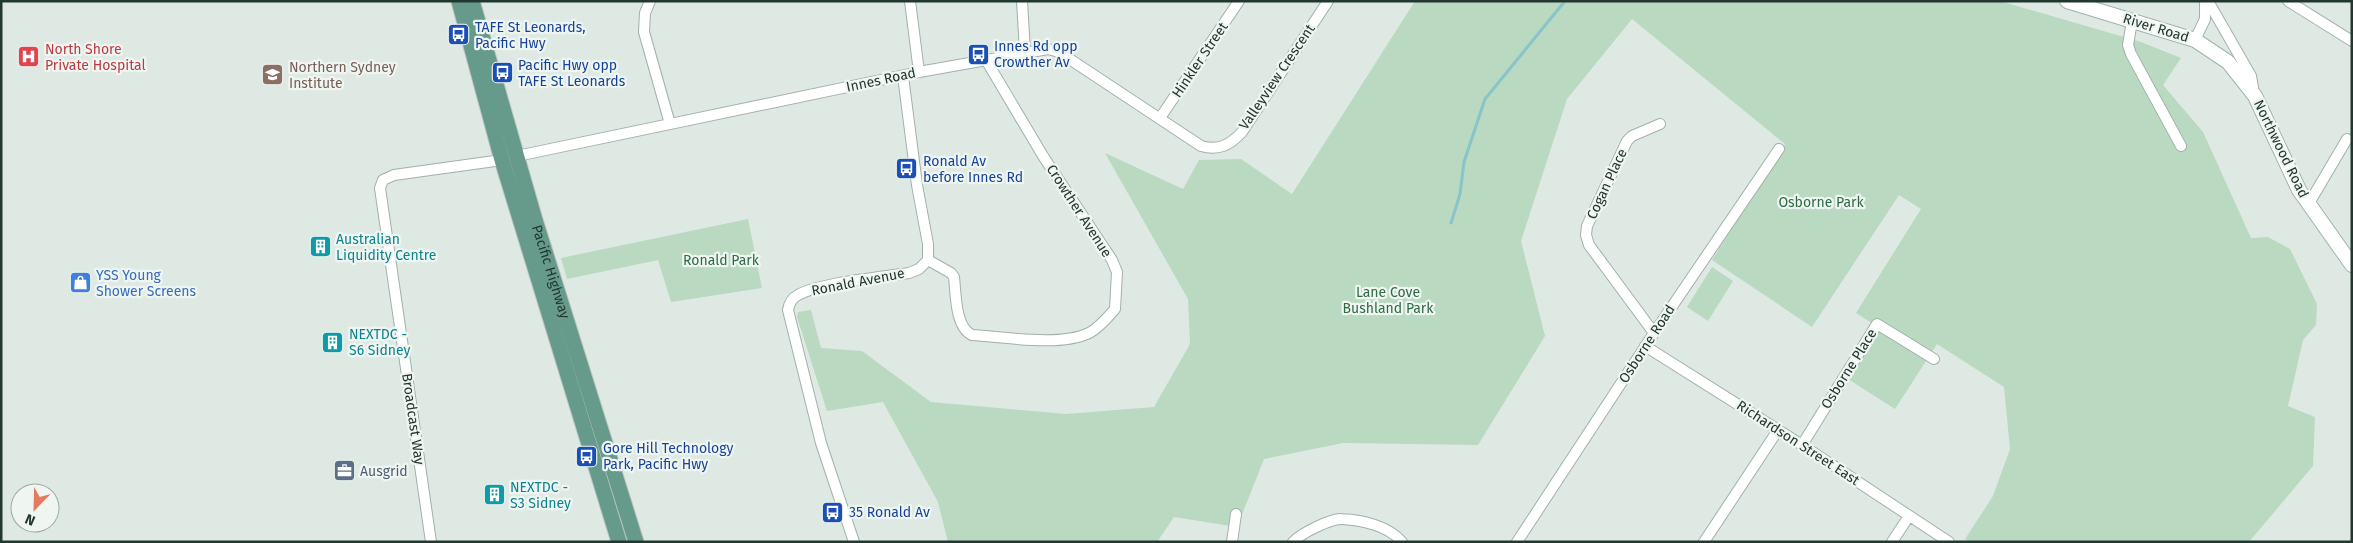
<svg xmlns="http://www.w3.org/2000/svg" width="2353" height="543" viewBox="0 0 2353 543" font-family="'Fira Sans',sans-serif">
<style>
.green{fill:#b9d9c0}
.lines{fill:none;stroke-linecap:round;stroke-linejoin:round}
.stream{stroke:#8ac4cb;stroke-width:3}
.minor-casing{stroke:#a2b0aa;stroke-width:12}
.secondary-casing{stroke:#9fb4ab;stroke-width:16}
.primary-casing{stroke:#bcc3c1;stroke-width:17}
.minor{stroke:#fff;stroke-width:10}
.secondary{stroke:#fff;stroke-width:14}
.primary{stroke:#669b8b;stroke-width:15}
.labels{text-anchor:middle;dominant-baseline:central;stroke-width:4.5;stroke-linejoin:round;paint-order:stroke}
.transit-label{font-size:14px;fill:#164399;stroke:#eff6f2;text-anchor:start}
.street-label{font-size:14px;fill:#213730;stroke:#eff6f2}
.health-label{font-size:14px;fill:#be3a42;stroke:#eff6f2;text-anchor:start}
.education-label{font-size:14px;fill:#785e54;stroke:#eff6f2;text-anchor:start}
.park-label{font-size:14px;fill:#2f6b43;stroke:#eff6f2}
.culture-label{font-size:14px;fill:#0d838f;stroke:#eff6f2;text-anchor:start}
.shop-label{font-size:14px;fill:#366cbe;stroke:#eff6f2;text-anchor:start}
.service-label{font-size:14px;fill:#4e5e75;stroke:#eff6f2;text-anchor:start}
</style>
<rect width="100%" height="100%" fill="#dfe9e4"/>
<!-- green -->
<path class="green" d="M1415,1H2000L2141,42L2181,58L2163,85L2203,132L2251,238L2268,237L2290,249L2317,304L2316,325L2303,340L2288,406L2315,417L2313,466L2249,542H1970L1965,539L1993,496L2010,449L2004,387L1937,344L1895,409L1848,379L1873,324L1856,313L1921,209L1899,195L1812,327L1712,260L1785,144L1632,19L1567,99L1521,241L1545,336L1478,445L1343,443L1264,459L1237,527L1174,517L1157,542H948L938,502L883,402L827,411L797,317L798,312L811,310L821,348L862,351L931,402L1066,414L1154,407L1190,344L1188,299L1105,153L1183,189L1199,160L1241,159L1292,194Z
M748,219L762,288L671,302L658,260L567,279L561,258Z
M1712,267L1733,281L1708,321L1687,307Z"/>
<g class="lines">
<!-- stream -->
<path class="stream" d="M1451,223L1460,194L1464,162L1485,99L1565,1"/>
<defs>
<path id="minor" d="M650,1L645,13L644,32L670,124
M910,1L919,72
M1022,1L1025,52
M2208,1L2251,76L2254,93
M2288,1L2352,41
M2132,21L2128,45L2131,54L2181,146
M2195,40L2205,19V1
M1160,118L1239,1
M517,156L919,72L1048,49L1059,52L1201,146C1219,151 1230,145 1242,132L1328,1
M2308,205L2347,139
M928,260L951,273L954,277C956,294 955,327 972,335C1005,337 1060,347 1089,333C1099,328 1108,317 1115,309L1117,272L1112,260L1043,156L986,60
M1654,333L1589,245L1586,235L1587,226L1627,141L1632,136L1660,124
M1645,346L1802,445L1949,542
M1802,445L1877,324L1934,359
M431,542L380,188L383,180L394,175L502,160
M854,542L821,443L788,310C789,304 792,298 798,295C818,283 883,277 909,273L919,269L928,260V244L917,185L903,76
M1232,542L1236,514
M1293,542C1300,534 1331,518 1342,519C1362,520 1389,526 1402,542
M1517,542L1654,333L1779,149
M1704,542L1778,430
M1892,542L1909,516"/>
<path id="secondary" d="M2067,1L2195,40L2228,62L2255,96L2299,190L2352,265"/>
<g id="primary">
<path d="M459,1L502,160L619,542"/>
<path id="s1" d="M472,1L535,220L636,542"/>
</g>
</defs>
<!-- minor casing -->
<use href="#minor" class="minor-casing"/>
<!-- secondary casing -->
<use href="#secondary" class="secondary-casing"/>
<!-- primary casing -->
<use href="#primary" class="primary-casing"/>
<!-- minor -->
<use href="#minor" class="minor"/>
<!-- secondary -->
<use href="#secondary" class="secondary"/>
<!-- primary -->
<use href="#primary" class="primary"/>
</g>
<!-- icons -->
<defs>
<symbol id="bus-square" viewBox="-11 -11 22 22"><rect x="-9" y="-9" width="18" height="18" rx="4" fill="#1a4fb4" stroke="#eff6f2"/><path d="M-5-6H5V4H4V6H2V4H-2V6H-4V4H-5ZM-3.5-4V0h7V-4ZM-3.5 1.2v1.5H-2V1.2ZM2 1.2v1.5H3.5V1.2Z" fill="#fff"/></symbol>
<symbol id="hospital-square" viewBox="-11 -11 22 22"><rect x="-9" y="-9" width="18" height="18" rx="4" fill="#e0444e" stroke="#eff6f2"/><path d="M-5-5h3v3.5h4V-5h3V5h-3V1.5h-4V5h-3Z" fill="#fff"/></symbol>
<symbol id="university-square" viewBox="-11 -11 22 22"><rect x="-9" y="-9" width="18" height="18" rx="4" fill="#8d6e63" stroke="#eff6f2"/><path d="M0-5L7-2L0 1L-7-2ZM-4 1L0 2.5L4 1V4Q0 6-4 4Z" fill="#fff"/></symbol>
<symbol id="building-square" viewBox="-11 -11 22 22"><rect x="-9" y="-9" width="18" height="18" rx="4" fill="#0f9aa8" stroke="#eff6f2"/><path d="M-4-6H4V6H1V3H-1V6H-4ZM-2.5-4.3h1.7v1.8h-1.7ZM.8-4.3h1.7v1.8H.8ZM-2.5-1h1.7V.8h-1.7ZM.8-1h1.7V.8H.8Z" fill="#fff"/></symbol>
<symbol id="shop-square" viewBox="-11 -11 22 22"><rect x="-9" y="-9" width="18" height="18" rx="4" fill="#3f7fe0" stroke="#eff6f2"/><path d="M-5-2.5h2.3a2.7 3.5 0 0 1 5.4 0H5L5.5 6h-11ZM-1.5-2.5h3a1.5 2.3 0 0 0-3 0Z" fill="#fff"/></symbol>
<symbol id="office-square" viewBox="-11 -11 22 22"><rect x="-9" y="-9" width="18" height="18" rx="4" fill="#5c6f8a" stroke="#eff6f2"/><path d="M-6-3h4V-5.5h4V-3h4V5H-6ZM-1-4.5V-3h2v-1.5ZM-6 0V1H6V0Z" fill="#fff"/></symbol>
</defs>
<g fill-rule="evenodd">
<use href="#bus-square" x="446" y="22" width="25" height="25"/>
<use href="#bus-square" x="966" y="42" width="25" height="25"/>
<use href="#hospital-square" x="16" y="44" width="25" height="25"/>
<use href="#bus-square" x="490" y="60" width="25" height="25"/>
<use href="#university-square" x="260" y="62" width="25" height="25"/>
<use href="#bus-square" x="894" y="156" width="25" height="25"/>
<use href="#building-square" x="308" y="234" width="25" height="25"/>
<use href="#shop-square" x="68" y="270" width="25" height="25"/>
<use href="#building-square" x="320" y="330" width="25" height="25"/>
<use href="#bus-square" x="574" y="444" width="25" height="25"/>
<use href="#office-square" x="332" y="458" width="25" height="25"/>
<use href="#building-square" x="482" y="482" width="25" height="25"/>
<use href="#bus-square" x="820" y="500" width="25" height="25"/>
</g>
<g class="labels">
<!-- transit labels -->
<g class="transit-label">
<text x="475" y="27">TAFE St Leonards,<tspan x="475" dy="16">Pacific Hwy</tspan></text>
<text x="994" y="46">Innes Rd opp<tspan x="994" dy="16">Crowther Av</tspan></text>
<text x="518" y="65">Pacific Hwy opp<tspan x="518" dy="16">TAFE St Leonards</tspan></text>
<text x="923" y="161">Ronald Av<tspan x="923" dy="16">before Innes Rd</tspan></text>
<text x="603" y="448">Gore Hill Technology<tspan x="603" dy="16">Park, Pacific Hwy</tspan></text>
<text x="849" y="512">35 Ronald Av</text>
</g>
<!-- street labels -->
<g class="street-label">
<text transform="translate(2156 28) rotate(17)">River Road</text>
<text transform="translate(1200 60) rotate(-56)">Hinkler Street</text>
<text transform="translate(1277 77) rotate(-56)">Valleyview Crescent</text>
<text transform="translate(881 80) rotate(-12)">Innes Road</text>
<text transform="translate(2281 149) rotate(64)">Northwood Road</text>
<text transform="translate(1607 184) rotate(-65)">Cogan Place</text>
<text transform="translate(1079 211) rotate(57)">Crowther Avenue</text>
<text stroke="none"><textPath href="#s1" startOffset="282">Pacific Highway</textPath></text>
<text transform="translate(858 282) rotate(-11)">Ronald Avenue</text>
<text transform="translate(1647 344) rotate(-57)">Osborne Road</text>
<text transform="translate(1849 369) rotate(-58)">Osborne Place</text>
<text transform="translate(413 419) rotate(82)">Broadcast Way</text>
<text transform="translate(1798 443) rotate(33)">Richardson Street East</text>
</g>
<!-- health labels -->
<g class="health-label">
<text x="45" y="49">North Shore<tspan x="45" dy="16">Private Hospital</tspan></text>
</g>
<!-- education labels -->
<g class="education-label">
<text x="289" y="67">Northern Sydney<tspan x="289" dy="16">Institute</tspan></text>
</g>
<!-- park labels -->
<g class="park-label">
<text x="1821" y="202">Osborne Park</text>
<text x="721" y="260">Ronald Park</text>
<text x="1388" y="292">Lane Cove<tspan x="1388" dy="16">Bushland Park</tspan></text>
</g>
<!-- culture labels -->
<g class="culture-label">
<text x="336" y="239">Australian<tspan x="336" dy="16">Liquidity Centre</tspan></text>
<text x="349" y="334">NEXTDC -<tspan x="349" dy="16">S6 Sidney</tspan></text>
<text x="510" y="487">NEXTDC -<tspan x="510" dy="16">S3 Sidney</tspan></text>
</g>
<!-- shop labels -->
<g class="shop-label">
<text x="96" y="275">YSS Young<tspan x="96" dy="16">Shower Screens</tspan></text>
</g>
<!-- service labels -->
<g class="service-label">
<text x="360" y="471">Ausgrid</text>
</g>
</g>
<!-- border -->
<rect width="2353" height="543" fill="none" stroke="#213730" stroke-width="5"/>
<!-- north arrow -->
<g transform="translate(35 508) rotate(203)"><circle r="24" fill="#eff6f2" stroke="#9daaa4"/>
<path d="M0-4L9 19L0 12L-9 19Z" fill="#e7795e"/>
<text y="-8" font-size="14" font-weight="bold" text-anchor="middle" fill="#213730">N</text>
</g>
</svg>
